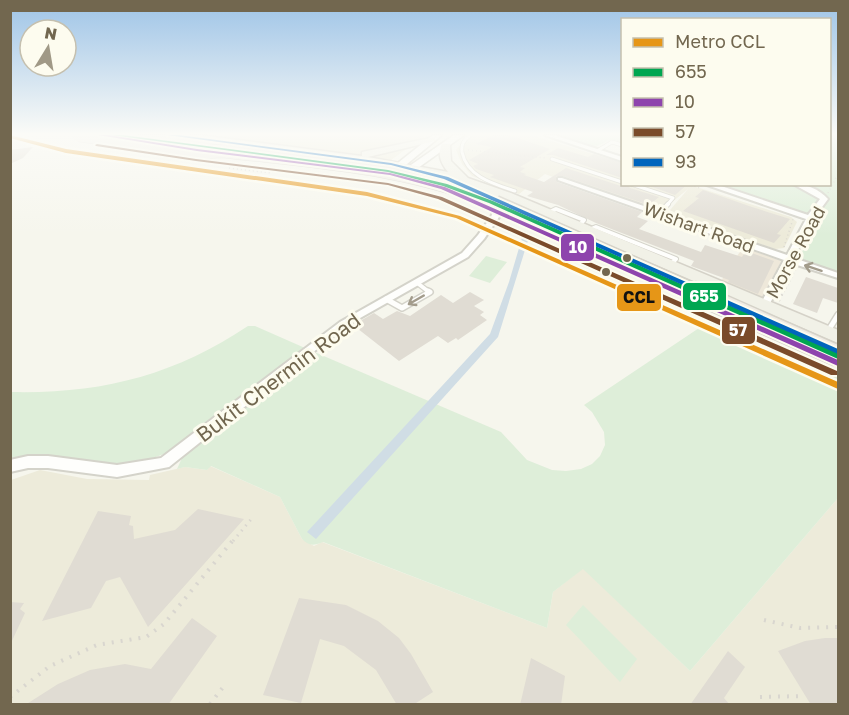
<svg xmlns="http://www.w3.org/2000/svg" width="849" height="715" viewBox="0 0 849 715" font-family="'Golos Text',sans-serif">
<style>
.residential{fill:#edebda}
.commercial{fill:#eee8da}
.green{fill:#deeed9}
.water{fill:#d0dde5}
.building{fill:#e0dcd3}
.lines{fill:none;stroke-linecap:round;stroke-linejoin:round}
.lane-far2-casing{stroke:#d4d3ca;stroke-width:4.5}
.lane-far1-casing{stroke:#d4d3ca;stroke-width:6}
.lane-casing{stroke:#d4d3ca;stroke-width:8}
.street-casing{stroke:#d4d3ca;stroke-width:4}
.secondary-casing{stroke:#d4d2c8;stroke-width:3}
.primary-casing{stroke:#d5d2c8;stroke-width:3}
.highway-casing{stroke:#d5d2c8;stroke-width:3}
.path-far3{stroke:#d9d6cf;stroke-width:1.5;stroke-dasharray:1 3;stroke-linecap:butt}
.path-far2{stroke:#d9d6cf;stroke-width:2;stroke-dasharray:1.5 4.5;stroke-linecap:butt}
.path-far1{stroke:#d9d6cf;stroke-width:3;stroke-dasharray:1.5 5;stroke-linecap:butt}
.path{stroke:#d9d6cf;stroke-width:4;stroke-dasharray:2 7;stroke-linecap:butt}
.lane-far2{stroke:#fefefc;stroke-width:3}
.lane-far1{stroke:#fefefc;stroke-width:4}
.lane{stroke:#fefefc;stroke-width:5}
.street{fill:#fefefc;fill-rule:evenodd}
.secondary{fill:#fefefc;fill-rule:evenodd}
.primary{fill:#f1f1e7;fill-rule:evenodd}
.highway{fill:#f0ece5;fill-rule:evenodd}
.highway-bridge-far2-casing{stroke:#d5d2c8;stroke-width:14;stroke-linecap:butt}
.highway-bridge-far1-casing{stroke:#d5d2c8;stroke-width:19;stroke-linecap:butt}
.highway-bridge-casing{stroke:#d5d2c8;stroke-width:23;stroke-linecap:butt}
.highway-bridge-far2{stroke:#f0ece5;stroke-width:13}
.highway-bridge-far1{stroke:#f0ece5;stroke-width:16}
.highway-bridge{stroke:#f0ece5;stroke-width:20}
.bus-1-casing{stroke:#fdfcef;stroke-width:4}
.bus-2-casing{stroke:#fdfcef;stroke-width:4}
.bus-3-casing{stroke:#fdfcef;stroke-width:4}
.bus-4-casing{stroke:#fdfcef;stroke-width:4}
.bus-1{fill:#00a651;fill-rule:evenodd}
.bus-2{fill:#8e44ad;fill-rule:evenodd}
.bus-3{fill:#7a4b2a;fill-rule:evenodd}
.bus-4{fill:#0065bd;fill-rule:evenodd}
.metro-1-casing{stroke:#fdfcef;stroke-width:5}
.metro-1{fill:#e69617;fill-rule:evenodd}
.oneway{stroke:#a39c8c}
.bus-dot{fill:#72674f;stroke:#fdfcef;stroke-width:2}
.labels{text-anchor:middle;dominant-baseline:central;stroke-width:6;stroke-linejoin:round;paint-order:stroke}
.far-street-label{font-size:18px;fill:#72674f;stroke:#fdfcef}
.street-label{font-size:21px;fill:#72674f;stroke:#fdfcef}
.line-badge{stroke:#fdfcef;stroke-width:2}
.badge-label{font-size:16px;text-anchor:middle;font-weight:bold;fill:#fff}
.pale-badge-label{font-size:16px;text-anchor:middle;font-weight:bold;fill:#111}
</style>
<rect width="100%" height="100%" fill="#f6f6ed"/>
<!-- residential -->
<path class="residential" d="M221,135H426L391,160L217,138Z
M468,135H532L622,163V184L690,185L791,217L797,222L784,248L775,249L675,215L670,210L688,189L655,216L545,174L519,194L472,176L462,164L456,150Z
M210,466L280,497L302,539L314,546L322,542L547,628L553,592L583,568L690,671L838,498V704H11V480L40,470L87,479L149,480L150,475L185,467L207,470Z"/>
<!-- commercial -->
<path class="commercial" d="M743,247L781,261L765,299L721,281Z"/>
<!-- green -->
<path class="green" d="M554,135H622V143L610,140L593,148Z
M830,135H838V272L799,258L820,217L715,185L830,184Z
M486,256L507,262L490,283L469,276Z
M711,320L838,376V498L690,671L583,569L553,592L547,628L323,542C313,546 309,546 302,539L280,497L211,466L207,470L185,467L177,469L182,458L200,443L203,437L312,351L501,432L527,460L552,470L566,471L581,469L592,464L600,456L605,445L604,432L592,412L584,405Z
M248,326H255L305,348L180,446C158,458 138,464 113,464C73,464 54,448 11,460V392C100,394 173,376 248,326Z
M583,605L637,659L620,682L566,625Z"/>
<!-- water -->
<path class="water" d="M524,231L530,234L498,337L316,539L307,532L490,334L509,282Z"/>
<!-- building -->
<path class="building" d="M494,135H509L550,149L520,167L525,168L520,172L526,174L524,175L544,182L566,168L621,186L627,184L630,188L659,197L649,205L563,176H556L557,182L642,212L637,217L648,221L639,229L701,252L705,245L742,257L746,251L774,261L758,294L728,282L729,280L691,266L694,261L596,223L558,205L527,196L533,192L490,177L494,175L476,169L473,166L478,164L469,160L492,147L476,144Z
M33,147L23,158L10,164V150Z
M558,148L588,157L594,154L622,163V178L553,155H546Z
M644,184H688L675,195Z
M703,190L752,207L790,219L777,234L781,235L774,243L683,211L699,198L695,197Z
M806,277L838,288V303L823,298L817,313L793,304Z
M470,292L484,300L474,306L484,312L480,315L487,320L458,340L456,338L448,343L438,336L399,361L353,325L374,313L383,319L397,311L410,316L441,295L453,303Z
M198,509L244,519L148,627L120,577L106,581L91,608L42,621L98,511L131,516L129,525L133,526L134,539L175,530Z
M299,598L346,605L378,621L399,638L411,654L433,692L413,705H397L376,670L344,646L320,639L301,703L263,695Z
M10,602L24,603L20,609L25,613L10,645Z
M192,618L217,636L168,705H25L58,684L90,670L125,664L151,669Z
M825,638H838V705H811L778,651L805,641Z
M728,651L745,667L724,698L730,705H690Z
M531,658L565,676L561,705H520Z"/>
<g class="lines">
<defs>
<path id="lane-far2" d="M470,135C464,140 461,144 462,152C467,177 494,184 515,191
M597,151L612,142L622,145
M552,159L622,182
M631,184L673,198L667,205"/>
<path id="lane-far1" d="M548,213L556,209L584,220L578,227
M660,213L668,204
M589,230L596,227L676,259L670,265
M416,282L429,292"/>
<path id="lane" d="M386,299L402,308L430,292L428,291
M828,331L838,315"/>
<path id="street" d="M545,135H554L622,157V161Z
M558,178H562L787,255L806,219L704,184H715L808,215L820,199L793,184C806,184 819,189 828,199L814,218L794,258L838,273V278L791,263L767,309H761L759,307L784,260L558,180Z
M498,199L505,201L499,217L484,239L468,257L346,326L169,467L117,477L48,468H28L10,472V460L28,456H48L117,465L161,458L340,322L462,253L478,235L491,217Z"/>
<path id="secondary" d="M433,135H442L395,174H389V170Z
M454,135H464L404,178H398V174Z"/>
<path id="primary" d="M170,135H200L362,156V152L435,137V141L368,157L448,172C441,163 437,155 442,144H450L451,161L468,178L511,193L838,330V343L503,199L448,179L401,168L175,138Z"/>
<path id="highway" d="M139,135H172L243,144L249,148L243,152L145,138Z"/>
</defs>
<!-- lane-far2 casing -->
<use href="#lane-far2" class="lane-far2-casing"/>
<!-- lane-far1 casing -->
<use href="#lane-far1" class="lane-far1-casing"/>
<!-- lane casing -->
<use href="#lane" class="lane-casing"/>
<!-- street casing -->
<use href="#street" class="street-casing"/>
<!-- secondary casing -->
<use href="#secondary" class="secondary-casing"/>
<!-- primary casing -->
<use href="#primary" class="primary-casing"/>
<!-- highway casing -->
<use href="#highway" class="highway-casing"/>
<!-- path-far3 -->
<path class="path-far3" d="M468,150L546,158
M229,168L271,173L277,168
M697,184L694,186L700,188
M411,190L412,193L430,195
M828,193L838,174
M450,201L470,208
M784,247L793,219
M609,270L658,292
M784,292L796,269"/>
<!-- path-far2 -->
<path class="path-far2" d="M655,291L675,300
M779,301L784,291"/>
<!-- path-far1 -->
<path class="path-far1" d="M233,541L253,517"/>
<!-- path -->
<path class="path" d="M764,620L800,628L838,627
M10,697L50,666L97,645L146,637L164,624L234,539
M760,697L805,696
M210,704L224,686"/>
<!-- lane-far2 -->
<use href="#lane-far2" class="lane-far2"/>
<!-- lane-far1 -->
<use href="#lane-far1" class="lane-far1"/>
<!-- lane -->
<use href="#lane" class="lane"/>
<!-- street -->
<use href="#street" class="street"/>
<!-- secondary -->
<use href="#secondary" class="secondary"/>
<!-- primary -->
<use href="#primary" class="primary"/>
<!-- highway -->
<use href="#highway" class="highway"/>
<defs>
<path id="highway-bridge-far2" d="M79,135L200,152L223,151C316,162 411,167 498,205"/>
<path id="highway-bridge-far1" d="M495,204L694,292"/>
<path id="highway-bridge" d="M691,291L838,356"/>
</defs>
<!-- highway-bridge-far2 casing -->
<use href="#highway-bridge-far2" class="highway-bridge-far2-casing"/>
<!-- highway-bridge-far1 casing -->
<use href="#highway-bridge-far1" class="highway-bridge-far1-casing"/>
<!-- highway-bridge casing -->
<use href="#highway-bridge" class="highway-bridge-casing"/>
<!-- highway-bridge-far2 -->
<use href="#highway-bridge-far2" class="highway-bridge-far2"/>
<!-- highway-bridge-far1 -->
<use href="#highway-bridge-far1" class="highway-bridge-far1"/>
<!-- highway-bridge -->
<use href="#highway-bridge" class="highway-bridge"/>
<defs>
<path id="bus-1" d="M111,135H123L388,170L447,184L493,201L838,353V359L489,203L443,186L388,172Z"/>
<path id="bus-2" d="M98,135H109L197,149L390,173L445,187L838,360V366L441,189L390,175L197,151Z"/>
<path id="bus-3" d="M97,144L196,159L388,183L442,197L837,371L838,373L837,375H831L438,199L388,185L196,161L96,146L95,145Z"/>
<path id="bus-4" d="M167,135H179L391,163L448,177L838,349V354L444,179L391,165Z"/>
</defs>
<!-- bus-1 casing -->
<use href="#bus-1" class="bus-1-casing"/>
<!-- bus-2 casing -->
<use href="#bus-2" class="bus-2-casing"/>
<!-- bus-3 casing -->
<use href="#bus-3" class="bus-3-casing"/>
<!-- bus-4 casing -->
<use href="#bus-4" class="bus-4-casing"/>
<!-- bus-1 -->
<use href="#bus-1" class="bus-1"/>
<!-- bus-2 -->
<use href="#bus-2" class="bus-2"/>
<!-- bus-3 -->
<use href="#bus-3" class="bus-3"/>
<!-- bus-4 -->
<use href="#bus-4" class="bus-4"/>
<defs>
<path id="metro-1" d="M10,135L66,149L367,192L460,216L838,382V389L456,218L367,196L66,153L10,138Z"/>
</defs>
<!-- metro-1 casing -->
<use href="#metro-1" class="metro-1-casing"/>
<!-- metro-1 -->
<use href="#metro-1" class="metro-1"/>
</g>
<!-- one-way arrows -->
<defs><path id="oneway-shaft" d="M-6 0H5M1.5-3L5.5 0L1.5 3" fill="none" stroke-width="1.6" stroke-linecap="round" stroke-linejoin="round" transform="scale(1.5)"/></defs>
<g class="oneway">
<use href="#oneway-shaft" transform="translate(813 268) rotate(-162)"/>
<use href="#oneway-shaft" transform="translate(416 300) rotate(150)"/>
</g>
<!-- sky -->
<linearGradient id="sky" x2="0" y2="1"><stop stop-color="#9ec4e7"/><stop offset="0.57" stop-color="#fbfbf7"/><stop offset="1" stop-color="#fbfbf7" stop-opacity="0"/></linearGradient>
<rect width="849" height="235" fill="url(#sky)"/>
<!-- markers -->
<g class="bus-dot">
<circle cx="627" cy="258" r="5"/>
<circle cx="606" cy="272" r="5"/>
</g>
<g class="labels">
<!-- far-street labels -->
<g class="far-street-label">
<text transform="translate(699 227) rotate(20)">Wishart Road</text>
<text transform="translate(795 252) rotate(-61)">Morse Road</text>
</g>
<!-- street labels -->
<g class="street-label">
<text transform="translate(278 377) rotate(-37)">Bukit Chermin Road</text>
</g>
</g>
<g class="line-badge">
<rect x="560" y="233" width="35" height="29" rx="6" fill="#8e44ad"/>
<rect x="682" y="282" width="45" height="29" rx="6" fill="#00a651"/>
<rect x="616" y="283" width="46" height="29" rx="6" fill="#e69617"/>
<rect x="721" y="316" width="35" height="29" rx="6" fill="#7a4b2a"/>
</g>
<g class="badge-label">
<text x="578" y="253">10</text>
<text x="704" y="302">655</text>
<text x="738" y="336">57</text>
</g>
<g class="pale-badge-label">
<text x="639" y="303">CCL</text>
</g>
<!-- border -->
<rect width="849" height="715" fill="none" stroke="#72674f" stroke-width="24"/>
<!-- legend -->
<rect x="621" y="18" width="210" height="168" fill="#fdfcef" stroke="#c5c0af" stroke-width="1.5"/>
<rect x="633" y="38" width="30" height="9" fill="#e69617" stroke="#c5c0af" stroke-width="1.5"/>
<text x="675" y="48" font-size="18" fill="#72674f">Metro CCL</text>
<rect x="633" y="68" width="30" height="9" fill="#00a651" stroke="#c5c0af" stroke-width="1.5"/>
<text x="675" y="78" font-size="18" fill="#72674f">655</text>
<rect x="633" y="98" width="30" height="9" fill="#8e44ad" stroke="#c5c0af" stroke-width="1.5"/>
<text x="675" y="108" font-size="18" fill="#72674f">10</text>
<rect x="633" y="128" width="30" height="9" fill="#7a4b2a" stroke="#c5c0af" stroke-width="1.5"/>
<text x="675" y="138" font-size="18" fill="#72674f">57</text>
<rect x="633" y="158" width="30" height="9" fill="#0065bd" stroke="#c5c0af" stroke-width="1.5"/>
<text x="675" y="168" font-size="18" fill="#72674f">93</text>
<!-- north arrow -->
<g transform="translate(48 48) rotate(11)"><circle r="28" fill="#fdfcef" stroke="#c5c0af" stroke-width="1.5"/>
<path d="M0-4.5L10 22L0 15L-10 22Z" fill="#a09986"/>
<text y="-9" font-size="16" font-weight="bold" text-anchor="middle" fill="#72674f">N</text>
</g>
</svg>
